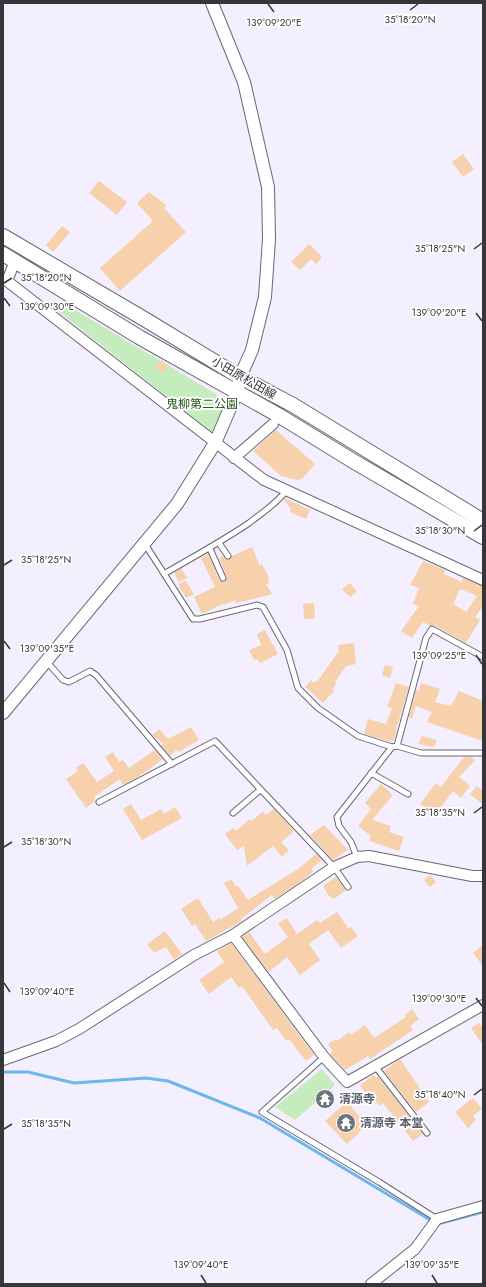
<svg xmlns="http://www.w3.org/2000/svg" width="486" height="1287" viewBox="0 0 486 1287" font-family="Jost,'Noto Sans JP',sans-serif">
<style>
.green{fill:#c4ecbc}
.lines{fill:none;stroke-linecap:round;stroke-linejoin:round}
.stream{stroke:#6cb7ed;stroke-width:3}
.building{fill:#f7d0ac;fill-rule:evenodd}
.service-casing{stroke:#6a6774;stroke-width:7}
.minor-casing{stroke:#6a6774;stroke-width:12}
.tertiary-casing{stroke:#6a6774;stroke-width:14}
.secondary-casing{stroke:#6a6774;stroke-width:16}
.service{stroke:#fff;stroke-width:5}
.minor{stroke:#fff;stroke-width:10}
.tertiary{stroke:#fff;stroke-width:12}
.secondary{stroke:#fff;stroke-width:14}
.ticks{fill:none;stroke:#36353a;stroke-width:1.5}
.labels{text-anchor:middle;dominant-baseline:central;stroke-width:3.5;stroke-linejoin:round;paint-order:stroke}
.street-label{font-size:12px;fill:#36353a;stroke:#fff}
.park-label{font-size:12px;fill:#225718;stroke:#fff}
.worship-label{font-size:12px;font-weight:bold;fill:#5b616d;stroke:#fff;text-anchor:start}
.ticks-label{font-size:10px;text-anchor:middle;fill:#36353a;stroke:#fff;stroke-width:3.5;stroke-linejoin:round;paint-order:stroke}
</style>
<rect width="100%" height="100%" fill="#f3efff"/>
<!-- green -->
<path class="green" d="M65,304L216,394L218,401L224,408L212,432L59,312Z
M322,1069L335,1085L295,1120L275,1107Z"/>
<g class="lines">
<!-- stream -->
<path class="stream" d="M3,1072H28L74,1083L146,1078L168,1081L260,1118L432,1221
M437,1224L483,1212"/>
</g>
<!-- building -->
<path class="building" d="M463,154L474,169L463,177L452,162Z
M99,181L127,202L117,215L89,193Z
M149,192L166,205L164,208L186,232L120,291L100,268L153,221L137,203Z
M62,226L70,232L53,252L46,245Z
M309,244L322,257L316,264L311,259L300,270L291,262Z
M162,360L168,366L162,373L155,366Z
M276,430L315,464L302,479L296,480L281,476L253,451Z
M285,498L310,510L306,519L290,512L291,509L284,500Z
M252,547L260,566L262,564L268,576L269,583L266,584L272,594L242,602V601L236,603L235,600L224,605L223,604L202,614L194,597L215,587L201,558L208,554L219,580L224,582L227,577L219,558L223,556L229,560L232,556Z
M423,561L445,570L444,574L462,582L463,578L483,586V606L475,617L480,620L466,643L434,625L430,626L423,622L412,638L401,631L419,606L413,604L419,588L410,585ZM460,589L477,596L466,612L453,604Z
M181,568L187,578L179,582L174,573Z
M186,581L194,594L186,598L178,584Z
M350,583L357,592L350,597L342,589Z
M314,603L315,618L304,619L303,604Z
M265,630L278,654L260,663L257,659L254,660L249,650L261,645L257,634Z
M354,643L356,664L346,666L335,682L336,684L332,690L334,691L323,703L305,687L311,680L314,683L319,679L339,651L338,645Z
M385,665L393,667L390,678L382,675Z
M396,683L409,687L396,730H397L394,741L391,740V742L364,734L368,719L386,724L392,708L387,707Z
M421,683L440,689L435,702L451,706L459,691L483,701V741L427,722L432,712L416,706L412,718L409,717L416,690L419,691Z
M191,727L199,740L179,752L176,750L170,756L161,745L164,744L152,735L159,729L168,739Z
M422,736L437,740L434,747L418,744Z
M155,750L163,759L138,777L123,785L120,779L94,797L95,801L86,808L66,779L78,771L76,768L83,763L97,782L114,771L105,757L113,752L119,762L123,760L129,768Z
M464,757H471L475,760L459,777L470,786L461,798L453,791L435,815L420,804L436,783L441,787Z
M381,784L393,795L372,820L391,826L389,832L404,837L399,851L369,841L371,836L358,826L371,809L365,803Z
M477,786L483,791V805L470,794Z
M131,804L141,820L161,809L164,814L175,807L182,818L142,840L123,809Z
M274,809L294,831L281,842L289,850L282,857L273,846L247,866L244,846L237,850L225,834L234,828L236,831L250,819L252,821L263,811L266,815Z
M324,825L348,850L333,860L310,835Z
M316,854L322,860L311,869L313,872L299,883L275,899L272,895L241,919L242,921L206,941L195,924L192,926L181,909L198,898L213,922L219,918L220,920L238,908L224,883L231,879L236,886H238L248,900L298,869Z
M430,875L436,882L430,887L424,880Z
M336,877L346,890L334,899L329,896L323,886Z
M337,912L348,928L351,927L358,936L341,948L328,930L309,944L320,960L300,975L287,957L269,972L242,937L249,932L265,954L288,937L278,924L287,918L297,934L317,920L320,923Z
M165,931L182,954L174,960L166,947L154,953L147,944Z
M231,943L314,1055L306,1061L289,1039L286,1041L277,1028L273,1030L242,986L239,988L231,977L209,994L199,980L224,962L217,951Z
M483,945V966L473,953Z
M412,1009L419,1019L410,1026L413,1030L370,1059L368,1056L345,1070L330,1054L333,1051L328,1044L336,1039L337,1041L349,1032L351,1035L365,1025L374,1038L406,1017L405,1015Z
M479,1023L483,1028V1045L471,1028Z
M400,1059L429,1102L416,1112L384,1071Z
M374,1075L376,1078L378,1076L423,1134L413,1141L383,1103L379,1106L369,1092L366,1094L360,1085Z
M473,1098L482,1109L473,1116L476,1120L468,1128L455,1112Z
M347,1102L367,1125L347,1144L325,1121Z"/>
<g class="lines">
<defs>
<path id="service" d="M219,543L228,556
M145,544L193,619H200L257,605L263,607L287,650L298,688L318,708L358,736L392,747L397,746L421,753H483
M210,549L223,578
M164,574C193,557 221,542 249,523C262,513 276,504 286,491
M47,662L63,680L69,682L90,671L96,675L172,764
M397,746L426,638L432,629L483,657
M371,773L408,794
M99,802L215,741L334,867L348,887
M233,813L260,790
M357,857L351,842L339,826L337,817L392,747
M324,1057L262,1112L379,1182L437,1219
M375,1066L427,1133"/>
<path id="minor" d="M15,261L7,281L264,480L483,580
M234,458L273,424
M233,935L324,1057L347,1082L483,1005
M3,1060L56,1041L79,1029L194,955L233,935L334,867L357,857L369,856L472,876H483
M371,1284L415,1249L437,1219L483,1206"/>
<path id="tertiary" d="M3,713L177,504L215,443L237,392L240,377L252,350L265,297L269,239L268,187L244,82L212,3"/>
<path id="secondary" d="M3,236L146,320L240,377L293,405L483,521
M3,254L139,337L278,415L353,461L483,537"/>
</defs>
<!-- service casing -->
<use href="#service" class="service-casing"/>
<!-- minor casing -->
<use href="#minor" class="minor-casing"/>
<!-- tertiary casing -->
<use href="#tertiary" class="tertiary-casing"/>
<!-- secondary casing -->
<use href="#secondary" class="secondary-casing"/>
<!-- service -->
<use href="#service" class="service"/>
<!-- minor -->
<use href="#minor" class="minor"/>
<!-- tertiary -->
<use href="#tertiary" class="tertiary"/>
<!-- secondary -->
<use href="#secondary" class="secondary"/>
</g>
<!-- ticks -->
<path class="ticks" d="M268,4L274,12M410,10L418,4M474,249L482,243M4,283L12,278M4,298L10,306M476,313L482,321M474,531L482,525M4,565L12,560M4,641L10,649M476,655L482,664M474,813L482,807M4,847L12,842M4,983L10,992M476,998L482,1006M474,1095L482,1089M4,1129L12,1124M201,1275L206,1283M432,1275L437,1283"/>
<!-- icons -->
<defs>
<symbol id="temple-disc" viewBox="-11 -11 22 22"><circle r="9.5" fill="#6b7280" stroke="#fff"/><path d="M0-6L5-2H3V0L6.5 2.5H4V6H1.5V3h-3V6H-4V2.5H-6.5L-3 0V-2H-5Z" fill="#fff"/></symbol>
</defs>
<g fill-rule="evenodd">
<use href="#temple-disc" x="314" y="1088" width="22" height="22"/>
<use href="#temple-disc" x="335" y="1112" width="22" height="22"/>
</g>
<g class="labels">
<!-- street labels -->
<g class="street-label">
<text transform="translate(244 378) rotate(30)">小田原松田線</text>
</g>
<!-- park labels -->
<g class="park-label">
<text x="202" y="404">鬼柳第二公園</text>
</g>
<!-- worship labels -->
<g class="worship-label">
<text x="339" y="1099">清源寺</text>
<text x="360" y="1123">清源寺 本堂</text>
</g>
</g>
<g class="ticks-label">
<text x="410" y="23">35°18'20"N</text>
<text x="274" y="26">139°09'20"E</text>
<text x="440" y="252">35°18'25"N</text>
<text x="46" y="281">35°18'20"N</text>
<text x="47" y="310">139°09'30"E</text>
<text x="439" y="316">139°09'20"E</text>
<text x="440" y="534">35°18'30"N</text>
<text x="46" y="563">35°18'25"N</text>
<text x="47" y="652">139°09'35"E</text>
<text x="439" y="659">139°09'25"E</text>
<text x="440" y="816">35°18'35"N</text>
<text x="46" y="845">35°18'30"N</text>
<text x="47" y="995">139°09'40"E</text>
<text x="439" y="1002">139°09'30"E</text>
<text x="440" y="1098">35°18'40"N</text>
<text x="46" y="1127">35°18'35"N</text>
<text x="201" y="1268">139°09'40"E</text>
<text x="432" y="1268">139°09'35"E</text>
</g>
<!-- border -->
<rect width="486" height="1287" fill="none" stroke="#36353a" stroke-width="8"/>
</svg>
